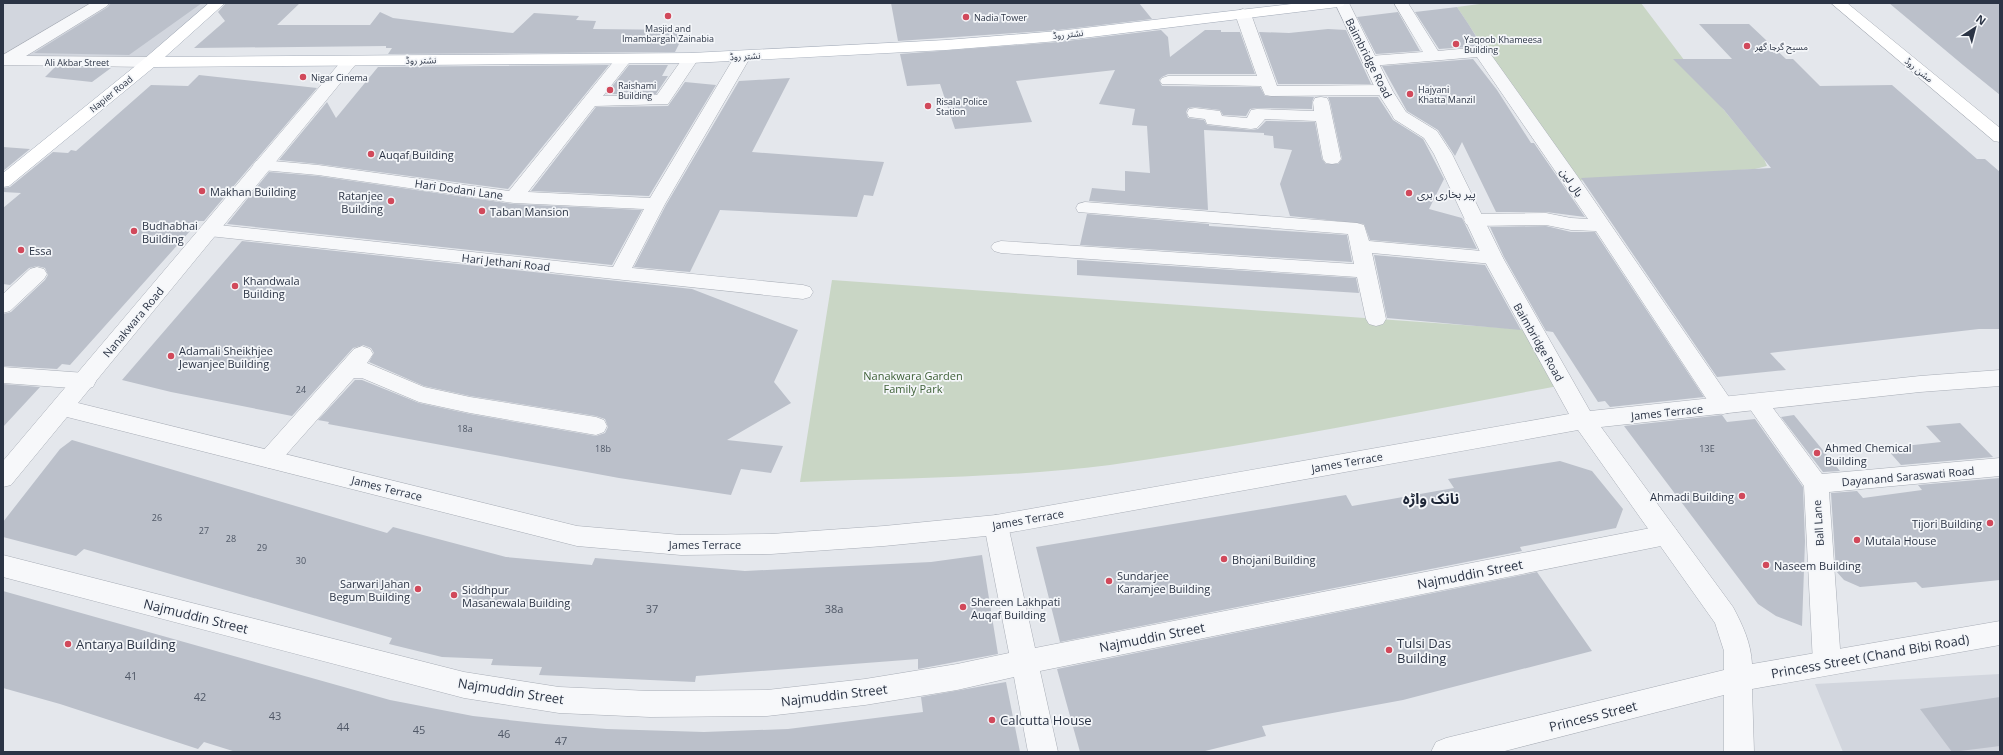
<svg xmlns="http://www.w3.org/2000/svg" width="2003" height="755" viewBox="0 0 2003 755" font-family="'Open Sans','Noto Sans Arabic',sans-serif">
<style>
.built{fill:#d2d6de}
.green{fill:#c9d6c5}
.building{fill:#bbc0ca}
.lines{fill:none;stroke-linecap:round;stroke-linejoin:round}
.minor-casing{stroke:#a9aeb7;stroke-width:1}
.tertiary-casing{stroke:#a9aeb7;stroke-width:1}
.secondary-casing{stroke:#a9aeb7;stroke-width:1}
.primary-casing{stroke:#a3abb8;stroke-width:1}
.minor{fill:#f7f8fa;fill-rule:evenodd}
.tertiary{fill:#f7f8fa;fill-rule:evenodd}
.secondary{fill:#fff;fill-rule:evenodd}
.primary{fill:#fff;fill-rule:evenodd}
.poi-dot{fill:#d1495b;stroke:#f4f6f9;stroke-width:1.5}
.labels{text-anchor:middle;dominant-baseline:central;stroke-width:3.5;stroke-linejoin:round;paint-order:stroke}
.far-poi-label{font-size:9px;fill:#2b3445;stroke:#f4f6f9;text-anchor:start}
.far-street-label{font-size:9px;fill:#2b3445;stroke:#f4f6f9}
.number-label{font-size:9px;fill:#4f5766}
.street-label{font-size:11px;fill:#2b3445;stroke:#f4f6f9}
.poi-label{font-size:11px;fill:#2b3445;stroke:#f4f6f9;text-anchor:start}
.park-label{font-size:11px;fill:#3f6138;stroke:#f4f6f9}
.near-number-label{font-size:11px;fill:#4f5766}
.near-street-label{font-size:13px;fill:#2b3445;stroke:#f4f6f9}
.near-poi-label{font-size:13px;fill:#2b3445;stroke:#f4f6f9;text-anchor:start}
.district-label{font-size:15px;font-weight:bold;fill:#1d2536;stroke:#f4f6f9}
</style>
<rect width="100%" height="100%" fill="#e4e7ec"/>
<!-- built -->
<path class="built" d="M3,3H218L155,57L3,60Z
M2000,674V752H1843L1815,684Z"/>
<!-- green -->
<path class="green" d="M1487,3H1641L1697,77L1764,159L1767,166L1755,169L1572,181L1457,7Z
M832,280L1532,330L1563,385C1413,413 1262,444 1110,465C1007,478 903,478 800,482Z"/>
<!-- building -->
<path class="building" d="M111,3H202L129,55L34,53L108,7Z
M226,3H300L277,25H370L380,12L393,18L513,33L534,13L579,16L576,20L596,21L593,29L686,30L675,52L388,54L392,48H386V46L194,48L225,21L218,12Z
M891,3H1139L1152,19L1058,30L898,41Z
M1889,3H2000V95L1963,65Z
M1457,7L1469,25L1482,46L1439,49L1415,12Z
M1398,12L1420,51L1376,54L1357,17Z
M1699,24H1749L1786,59H1793L1820,86L1892,85L1977,159H1985L2000,172V329H1979L1770,353L1786,370L1717,377L1581,178L1771,168L1724,110L1673,59H1732Z
M1328,29L1346,30L1371,84H1278L1259,32L1289,33Z
M1161,30L1168,37L1170,57L1205,30H1221V32H1240L1255,74H1168L1162,77L1159,80L1162,86L1260,87L1265,96L1314,97L1312,102V109L1257,108L1250,109L1246,116L1223,115L1220,110L1195,107L1188,108L1186,112L1188,118L1204,120L1207,125L1251,130L1258,129L1266,121L1315,122L1322,159L1326,164H1338L1342,159L1330,102L1328,97H1378L1393,120L1423,139L1444,179L1429,209L1462,218L1477,249L1370,240L1364,224L1290,216L1280,184L1292,150L1274,148L1273,136L1264,135V133L1204,130L1208,210L1089,201L1092,188L1125,191V171L1150,173L1147,126L1132,125L1135,109L1099,104L1115,70L1016,81L1032,122L955,129L940,84L907,86L900,54L1058,42Z
M1473,59L1497,90L1531,143H1534L1585,217L1546,212H1496L1462,142L1455,156L1438,130L1407,111L1382,66Z
M609,65L508,189L318,164L279,160L327,102L336,118L378,67Z
M629,65H668L662,76H668L656,94H606Z
M55,67L111,68L92,82L45,77Z
M199,75L317,88L204,221H199L70,365L62,364L57,369L3,366V314L11,312L45,280L48,275L45,268L37,266L29,268L10,285L3,284V208L21,193L3,192V188L10,187L53,152L68,153L71,150L76,151L151,85L188,86Z
M790,78L752,152L884,162L873,196L864,195L857,217L720,210L690,272L634,267L666,205L739,81Z
M685,82L716,85L649,196L531,191L596,107L668,106Z
M3,147L30,149L3,171Z
M269,172L318,176L514,204L642,210L612,265L227,224Z
M1087,214L1209,224V226L1347,235L1352,262L1080,245Z
M1546,226L1571,232H1595L1704,397L1610,407L1605,401L1598,402L1553,332L1546,331L1504,257L1490,227Z
M242,241L692,289L798,330L774,382L791,403L727,440L783,446L771,473L741,469L731,495L619,478L328,424L329,422L318,420L355,380H362L419,403L470,414L596,436L605,433L608,427L605,419L596,416L470,396L424,386L369,362L374,353L371,348L363,345L353,348L292,416L171,392L122,380Z
M1374,255L1485,265L1521,330L1387,318Z
M1077,260L1356,278L1359,293L1077,275Z
M3,384L40,387L3,427Z
M1722,415L1727,422L1755,419L1803,487L1805,541L1802,626L1776,616L1758,604L1624,426Z
M1794,415L1840,471L1823,472L1781,417Z
M1960,423L1993,457L1901,465L1886,448L1941,442L1926,426Z
M72,440L387,533L393,527L506,557L592,565L595,558L745,571L931,562L982,555L998,654L918,669V659L696,676L695,682L539,675L542,667L491,665L493,659L442,657L389,644L392,638L84,549L76,556L3,537V522L60,449Z
M1560,461L1592,471L1623,509L1616,528L1520,547L1522,551L1060,642L1036,547L1346,495L1352,506L1454,488L1448,479Z
M2000,478V580L1922,588L1916,582L1860,587L1844,580L1836,571L1831,493L1857,491L1863,498L1922,490L1918,485Z
M1537,572L1592,651L1403,700L1262,726L1266,736L1201,752H1080L1057,669Z
M3,591L390,700L473,716L545,724L607,729L704,732L788,729L923,712L921,697L1006,682L1020,752H236L204,742L198,749L60,704L3,688Z
M2000,697V746L1952,752L1920,709Z"/>
<g class="lines">
<defs>
<path id="minor" d="M91,3H109L107,6L26,56L150,57L156,59L158,62L156,65L150,67L3,65V55Z
M1394,3H1408L1438,51L1481,47L1487,49L1578,177L1731,400L1734,406L1731,412L1723,414L1715,412L1596,231L1571,230L1546,225L1473,226L1466,224L1464,220L1466,216L1473,214L1546,213L1571,218L1588,219L1477,57L1370,66L1364,64L1362,61L1364,58L1370,56L1423,52Z
M1243,9L1248,11L1251,14L1277,86L1384,85L1390,86L1392,90L1390,94L1384,95L1271,96L1265,95L1261,86L1162,84L1160,81L1162,78L1168,76H1257L1235,14L1238,11Z
M743,51L749,53L751,56L665,204L632,268L803,285L810,287L813,292L810,297L803,299L209,236L202,234L199,230L202,226L209,224L613,267L644,209L514,203L318,175L262,170L256,169L253,165L256,161L262,160L318,165L509,191L618,56H630L632,59L603,96L657,95L685,55H697L699,58L668,104L595,106L528,192L650,198L735,56L737,53Z
M1321,97L1327,98L1329,102L1341,159L1338,163L1332,164L1326,163L1323,159L1316,121L1265,119L1257,128L1251,129L1207,124L1205,119L1189,117L1187,113L1189,109L1195,108L1220,111L1222,116L1247,118L1251,110L1257,109L1314,111L1313,102L1315,98Z
M1085,202L1357,223L1364,225L1369,241L1493,252L1500,254L1503,258L1500,262L1493,264L1372,253L1386,319L1383,324L1376,326L1369,324L1366,319L1357,277L1001,253L994,251L991,247L994,243L1001,241L1354,264L1348,234L1078,212L1076,208L1078,204Z
M37,267L44,269L47,274L44,279L10,311L3,313V294L30,269Z
M362,346L370,349L373,354L367,363L424,387L470,397L596,417L604,420L607,426L604,432L596,435L470,413L419,402L362,378H354L277,465L269,468L261,465L257,459L261,453L354,349Z
M3,367L85,373L93,375L96,381L93,387L85,389L3,383Z
M1756,394L1764,396L1822,474L2000,458V476L1829,492L1841,663L1837,672L1827,675L1817,672L1813,663L1804,486L1745,402L1748,396Z
M996,515L1005,518L1008,525L1035,648L1666,525L1675,528L1679,535L1675,542L1666,545L1040,671L1058,752H1028L1014,677L957,690L865,705L767,716L650,717L559,713L464,698L3,577V555L464,672L559,687L650,691L767,690L865,679L957,664L1009,653L984,525L987,518Z"/>
<path id="tertiary" d="M1335,3H1349L1392,90L1406,112L1437,131L1452,154L1503,258L1590,411L1920,376L2000,370V386L1920,392L1601,427L1733,607C1743,626 1751,643 1752,664L2000,621V645L1752,689L1754,752H1724V695L1501,752H1431L1436,742L1446,738L1724,670V651L1715,623L1578,430L996,535L884,546L771,554L681,555L577,546L67,417L11,485L3,487V461L344,58H356L358,61L356,64L78,403L577,526L681,535L771,534L884,526L996,515L1569,414L1483,258L1434,154L1424,138L1394,119L1392,115L1376,90Z"/>
<path id="secondary" d="M1831,3H1847L2000,128V142L1994,141Z"/>
<path id="primary" d="M209,3H225L165,57L691,53L946,40L1058,31L1300,3H1345L1343,6L1338,7L1058,41L946,50L691,63L154,67L9,186L3,187V173L144,59Z"/>
</defs>
<!-- minor casing -->
<use href="#minor" class="minor-casing"/>
<!-- tertiary casing -->
<use href="#tertiary" class="tertiary-casing"/>
<!-- secondary casing -->
<use href="#secondary" class="secondary-casing"/>
<!-- primary casing -->
<use href="#primary" class="primary-casing"/>
<!-- minor -->
<use href="#minor" class="minor"/>
<!-- tertiary -->
<use href="#tertiary" class="tertiary"/>
<!-- secondary -->
<use href="#secondary" class="secondary"/>
<!-- primary -->
<use href="#primary" class="primary"/>
</g>
<!-- markers -->
<g class="poi-dot">
<circle cx="668" cy="16" r="4"/>
<circle cx="966" cy="17" r="4"/>
<circle cx="1456" cy="44" r="4"/>
<circle cx="1747" cy="46" r="4"/>
<circle cx="303" cy="77" r="4"/>
<circle cx="610" cy="90" r="4"/>
<circle cx="1410" cy="94" r="4"/>
<circle cx="928" cy="106" r="4"/>
<circle cx="371" cy="154" r="4"/>
<circle cx="202" cy="191" r="4"/>
<circle cx="1409" cy="193" r="4"/>
<circle cx="391" cy="201" r="4"/>
<circle cx="482" cy="211" r="4"/>
<circle cx="134" cy="231" r="4"/>
<circle cx="21" cy="250" r="4"/>
<circle cx="235" cy="286" r="4"/>
<circle cx="171" cy="356" r="4"/>
<circle cx="1817" cy="453" r="4"/>
<circle cx="1742" cy="496" r="4"/>
<circle cx="1990" cy="523" r="4"/>
<circle cx="1857" cy="540" r="4"/>
<circle cx="1224" cy="559" r="4"/>
<circle cx="1766" cy="565" r="4"/>
<circle cx="1109" cy="581" r="4"/>
<circle cx="418" cy="589" r="4"/>
<circle cx="454" cy="595" r="4"/>
<circle cx="963" cy="607" r="4"/>
<circle cx="68" cy="644" r="4"/>
<circle cx="1389" cy="650" r="4"/>
<circle cx="992" cy="720" r="4"/>
</g>
<g class="labels">
<!-- far-poi labels -->
<g class="far-poi-label">
<text x="974" y="17">Nadia Tower</text>
<text x="668" y="28" text-anchor="middle">Masjid and<tspan x="668" dy="10">Imambargah Zainabia</tspan></text>
<text x="1464" y="39">Yaqoob Khameesa<tspan x="1464" dy="10">Building</tspan></text>
<text x="1755" y="46">مسیح گرجا گھر</text>
<text x="311" y="77">Nigar Cinema</text>
<text x="618" y="85">Raishami<tspan x="618" dy="10">Building</tspan></text>
<text x="1418" y="89">Hajyani<tspan x="1418" dy="10">Khatta Manzil</tspan></text>
<text x="936" y="101">Risala Police<tspan x="936" dy="10">Station</tspan></text>
</g>
<!-- far-street labels -->
<g class="far-street-label">
<text transform="translate(1068 34) rotate(-6)">نشتر روڈ</text>
<text transform="translate(745 56) rotate(-3)">نشتر روڈ</text>
<text transform="translate(421 60) rotate(-1)">نشتر روڈ</text>
<text x="77" y="62">Ali Akbar Street</text>
<text transform="translate(1919 70) rotate(39)">مشن روڈ</text>
<text transform="translate(111 94) rotate(-39)">Napier Road</text>
</g>
<!-- number labels -->
<g class="number-label">
<text x="301" y="389">24</text>
<text x="465" y="428">18a</text>
<text x="603" y="448">18b</text>
<text x="1707" y="448">13E</text>
<text x="157" y="517">26</text>
<text x="204" y="530">27</text>
<text x="231" y="538">28</text>
<text x="262" y="547">29</text>
<text x="301" y="560">30</text>
</g>
<!-- street labels -->
<g class="street-label">
<text transform="translate(1369 58) rotate(63)">Baimbridge Road</text>
<text transform="translate(1572 182) rotate(56)">بال لین</text>
<text transform="translate(459 189) rotate(8)">Hari Dodani Lane</text>
<text transform="translate(506 262) rotate(6)">Hari Jethani Road</text>
<text transform="translate(133 322) rotate(-50)">Nanakwara Road</text>
<text transform="translate(1539 342) rotate(60)">Baimbridge Road</text>
<text transform="translate(1667 412) rotate(-6)">James Terrace</text>
<text transform="translate(1347 462) rotate(-10)">James Terrace</text>
<text transform="translate(1908 476) rotate(-5)">Dayanand Saraswati Road</text>
<text transform="translate(387 488) rotate(14)">James Terrace</text>
<text transform="translate(1028 519) rotate(-10)">James Terrace</text>
<text transform="translate(1818 523) rotate(-94)">Ball Lane</text>
<text x="705" y="544">James Terrace</text>
</g>
<!-- poi labels -->
<g class="poi-label">
<text x="379" y="154">Auqaf Building</text>
<text x="210" y="191">Makhan Building</text>
<text x="1417" y="193">پیر بخاری ہری</text>
<text x="383" y="195" text-anchor="end">Ratanjee<tspan x="383" dy="13">Building</tspan></text>
<text x="490" y="211">Taban Mansion</text>
<text x="142" y="225">Budhabhai<tspan x="142" dy="13">Building</tspan></text>
<text x="29" y="250">Essa</text>
<text x="243" y="280">Khandwala<tspan x="243" dy="13">Building</tspan></text>
<text x="179" y="350">Adamali Sheikhjee<tspan x="179" dy="13">Jewanjee Building</tspan></text>
<text x="1825" y="447">Ahmed Chemical<tspan x="1825" dy="13">Building</tspan></text>
<text x="1734" y="496" text-anchor="end">Ahmadi Building</text>
<text x="1982" y="523" text-anchor="end">Tijori Building</text>
<text x="1865" y="540">Mutala House</text>
<text x="1232" y="559">Bhojani Building</text>
<text x="1774" y="565">Naseem Building</text>
<text x="1117" y="575">Sundarjee<tspan x="1117" dy="13">Karamjee Building</tspan></text>
<text x="410" y="583" text-anchor="end">Sarwari Jahan<tspan x="410" dy="13">Begum Building</tspan></text>
<text x="462" y="589">Siddhpur<tspan x="462" dy="13">Masanewala Building</tspan></text>
<text x="971" y="601">Shereen Lakhpati<tspan x="971" dy="13">Auqaf Building</tspan></text>
</g>
<!-- park labels -->
<g class="park-label">
<text x="913" y="375">Nanakwara Garden<tspan x="913" dy="13">Family Park</tspan></text>
</g>
<!-- near-number labels -->
<g class="near-number-label">
<text x="652" y="608">37</text>
<text x="834" y="608">38a</text>
<text x="131" y="675">41</text>
<text x="200" y="696">42</text>
<text x="275" y="715">43</text>
<text x="343" y="726">44</text>
<text x="419" y="729">45</text>
<text x="504" y="733">46</text>
<text x="561" y="740">47</text>
</g>
<!-- near-street labels -->
<g class="near-street-label">
<text transform="translate(1470 574) rotate(-11)">Najmuddin Street</text>
<text transform="translate(196 616) rotate(14)">Najmuddin Street</text>
<text transform="translate(1152 637) rotate(-11)">Najmuddin Street</text>
<text transform="translate(1870 656) rotate(-10)">Princess Street (Chand Bibi Road)</text>
<text transform="translate(511 691) rotate(9)">Najmuddin Street</text>
<text transform="translate(834 695) rotate(-7)">Najmuddin Street</text>
<text transform="translate(1593 716) rotate(-14)">Princess Street</text>
</g>
<!-- near-poi labels -->
<g class="near-poi-label">
<text x="1397" y="643">Tulsi Das<tspan x="1397" dy="15">Building</tspan></text>
<text x="76" y="644">Antarya Building</text>
<text x="1000" y="720">Calcutta House</text>
</g>
<!-- district labels -->
<g class="district-label">
<text x="1431" y="498">نانک واڑہ</text>
</g>
</g>
<!-- border -->
<rect width="2003" height="755" fill="none" stroke="#2b3445" stroke-width="8"/>
<!-- north arrow -->
<g transform="translate(1975 28) rotate(36)" stroke="#f4f6f9" stroke-width="3" paint-order="stroke">
<path d="M0-3L7 15L0 10L-7 15Z" fill="#2b3445"/>
<text y="-6" font-size="11" font-weight="bold" text-anchor="middle" fill="#2b3445">N</text>
</g>
</svg>
